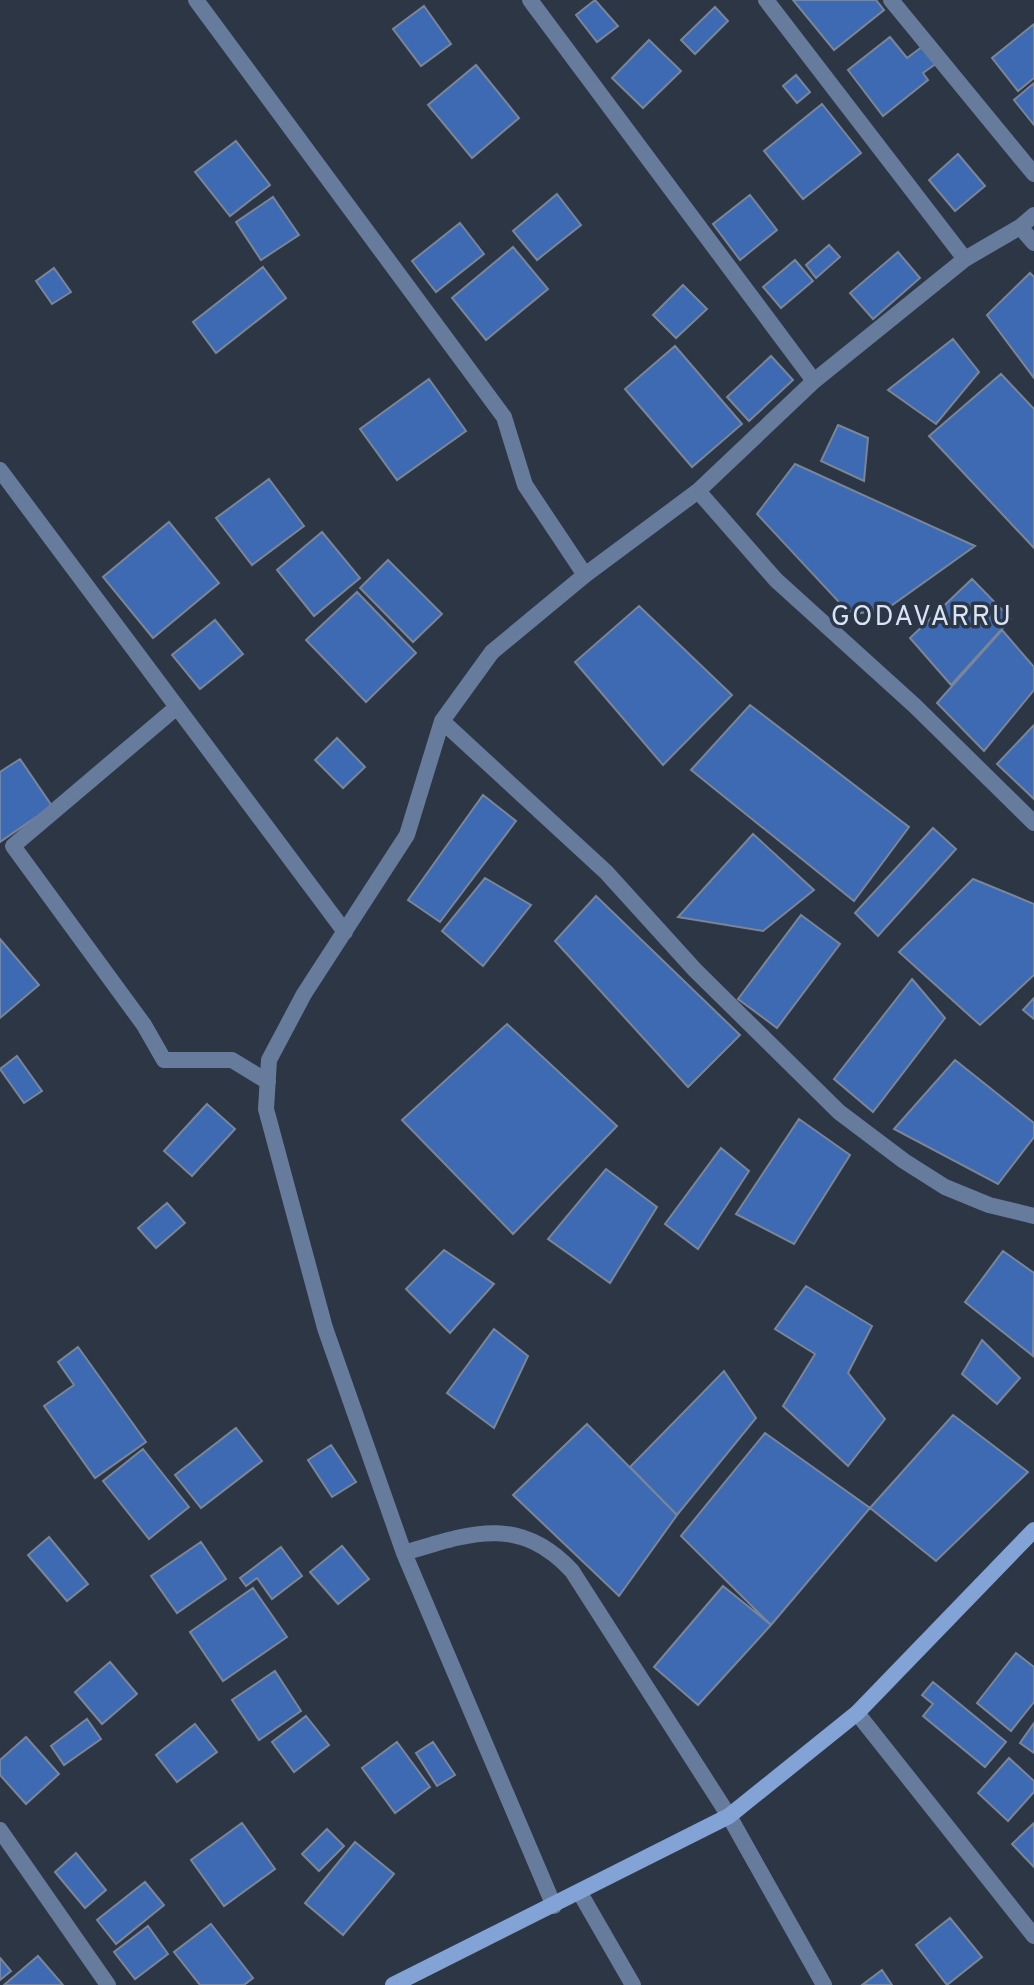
<svg xmlns="http://www.w3.org/2000/svg" width="1034" height="1985" viewBox="0 0 1034 1985" font-family="Overpass,sans-serif">
<style>
.building{fill:#3d6ab2;stroke:#7a8597;stroke-width:2}
.lines{fill:none;stroke-linecap:round;stroke-linejoin:round}
.minor{stroke:#677c9d;stroke-width:16}
.secondary{stroke:#83a3d7;stroke-width:16}
.labels{text-anchor:middle;dominant-baseline:central;stroke-width:7;stroke-linejoin:round;paint-order:stroke}
.quarter-label{font-size:28px;letter-spacing:2px;fill:#d8e4f7;stroke:#2d3645}
</style>
<rect width="100%" height="100%" fill="#2d3645"/>
<!-- building -->
<path class="building" d="M595,0L618,26L597,42L576,15Z
M793,0H876L884,10L834,50Z
M424,6L451,44L421,66L393,29Z
M715,7L728,21L695,54L681,40Z
M1034,24V78L1018,91L992,58Z
M890,37L907,58L923,46L937,63L923,73L928,80L883,116L848,70Z
M649,40L681,71L643,108L612,78Z
M476,65L519,118L472,158L428,105Z
M796,75L810,92L797,103L783,86Z
M1034,83V125L1014,100Z
M822,104L861,153L803,199L764,151Z
M236,141L270,185L230,216L195,172Z
M958,154L985,186L955,211L929,180Z
M557,194L581,225L537,260L513,231Z
M750,195L777,230L740,260L713,224Z
M273,197L299,235L261,260L236,222Z
M460,223L484,254L436,292L412,261Z
M829,245L840,257L816,278L806,265Z
M513,247L548,289L486,340L452,298Z
M898,252L920,278L873,319L850,293Z
M795,260L813,281L781,308L763,287Z
M263,267L286,298L216,353L193,322Z
M54,268L71,292L52,304L36,281Z
M1030,273L1034,277V378L987,315Z
M683,285L707,309L676,338L653,315Z
M953,339L979,372L936,424L888,390Z
M675,346L742,424L692,467L625,389Z
M771,356L793,380L749,421L727,397Z
M1001,374L1034,409V548L929,436Z
M429,379L466,431L397,480L360,429Z
M838,425L868,438L864,481L821,461Z
M795,464L975,546L888,608L851,615L757,514Z
M269,479L304,526L252,565L216,518Z
M169,522L219,583L153,638L103,577Z
M322,532L360,578L314,616L277,570Z
M388,560L442,614L413,642L360,588Z
M972,579L1011,619L951,685L910,638Z
M357,592L416,653L366,702L306,640Z
M639,606L732,695L663,765L575,662Z
M215,620L243,654L200,689L172,655Z
M1002,630L1034,667V690L984,751L937,703Z
M750,705L909,827L854,901L691,770Z
M1034,725V799L997,764Z
M337,738L365,767L343,788L315,760Z
M20,759L52,806L0,842V772Z
M483,795L516,821L440,922L408,900Z
M933,828L956,849L878,936L855,913Z
M753,834L814,890L763,931L678,917Z
M485,878L531,905L483,966L442,931Z
M973,879L1034,904V975L980,1025L899,952Z
M596,896L740,1035L688,1087L555,941Z
M801,915L840,944L777,1028L738,999Z
M0,939L39,985L0,1018Z
M912,979L945,1018L873,1112L834,1079Z
M1034,998V1019L1023,1010Z
M507,1024L617,1126L513,1234L402,1120Z
M17,1056L42,1091L24,1103L0,1069Z
M955,1060L1034,1123V1137L998,1184L894,1129Z
M207,1104L235,1129L192,1176L164,1151Z
M799,1119L850,1155L794,1244L736,1214Z
M721,1148L749,1171L698,1249L665,1224Z
M606,1169L657,1207L610,1283L548,1239Z
M167,1203L185,1223L156,1248L138,1228Z
M444,1250L494,1284L450,1333L406,1289Z
M1003,1251L1034,1273L1033,1356L965,1302Z
M806,1286L872,1326L848,1373L885,1419L848,1466L783,1406L815,1354L775,1329Z
M494,1329L528,1356L494,1428L447,1393Z
M982,1340L1020,1378L997,1404L962,1374Z
M78,1347L146,1442L95,1478L44,1406L74,1385L58,1362Z
M724,1371L756,1418L677,1515L630,1467Z
M953,1415L1028,1472L936,1561L870,1508Z
M587,1424L677,1515L619,1596L513,1495Z
M236,1428L262,1461L201,1508L175,1475Z
M765,1433L870,1508L771,1625L681,1536Z
M331,1445L356,1482L332,1497L308,1460Z
M143,1449L189,1507L149,1539L103,1481Z
M49,1537L88,1584L67,1601L28,1555Z
M201,1542L226,1579L177,1613L151,1576Z
M342,1546L369,1579L338,1604L310,1572Z
M281,1547L302,1576L272,1599L257,1578L246,1586L240,1578Z
M723,1586L771,1625L698,1705L654,1667Z
M253,1588L287,1637L223,1681L190,1632Z
M1016,1653L1034,1667V1702L1011,1731L977,1703Z
M110,1662L137,1694L102,1724L75,1692Z
M275,1671L301,1711L259,1740L232,1700Z
M933,1682L1006,1742L985,1767L923,1716L933,1704L922,1695Z
M306,1716L329,1745L294,1772L272,1742Z
M87,1719L101,1739L64,1765L51,1746Z
M1034,1723V1753L1020,1743Z
M195,1724L217,1752L177,1782L156,1755Z
M26,1737L59,1774L26,1804L0,1775V1760Z
M397,1742L430,1787L395,1813L362,1768Z
M433,1742L455,1775L437,1786L416,1753Z
M1009,1758L1034,1781V1792L1008,1821L978,1793Z
M242,1823L275,1869L224,1906L191,1860Z
M1034,1823V1867L1012,1844Z
M327,1829L344,1846L319,1871L302,1854Z
M355,1842L394,1874L343,1935L305,1903Z
M76,1853L106,1890L85,1908L55,1872Z
M145,1882L164,1905L116,1944L97,1920Z
M950,1918L982,1957L947,1985L916,1945Z
M211,1924L253,1978L244,1985H200L174,1952Z
M148,1926L168,1954L135,1979L114,1952Z
M38,1956L63,1985H4Z
M0,1958L11,1971L0,1980Z
M882,1970L892,1985H862Z"/>
<g class="lines">
<!-- minor -->
<path class="minor" d="M196,0L504,417L525,485L585,575
M530,0L814,381
M766,0L965,259
M891,0L1034,174
M1020,227L1034,243
M0,470L345,932
M698,491L776,580L915,706L1034,823
M177,707L13,846L144,1025L164,1060H232L268,1082
M442,721L606,872L695,970L839,1112L904,1161L945,1187L989,1205L1034,1216
M404,1553C470,1533 519,1514 572,1571L729,1816L824,1985
M857,1713L1034,1936
M0,1830L108,1985
M580,1893L633,1985
M554,1906L404,1553L325,1328L266,1109L269,1060L304,994L407,835L442,721L492,652L585,575L698,491L814,381L965,259L1020,227L1034,215"/>
<!-- secondary -->
<path class="secondary" d="M393,1985L729,1816L857,1713L1034,1530"/>
</g>
<g class="labels">
<!-- quarter labels -->
<g class="quarter-label">
<text x="922" y="618">GODAVARRU</text>
</g>
</g>
</svg>
